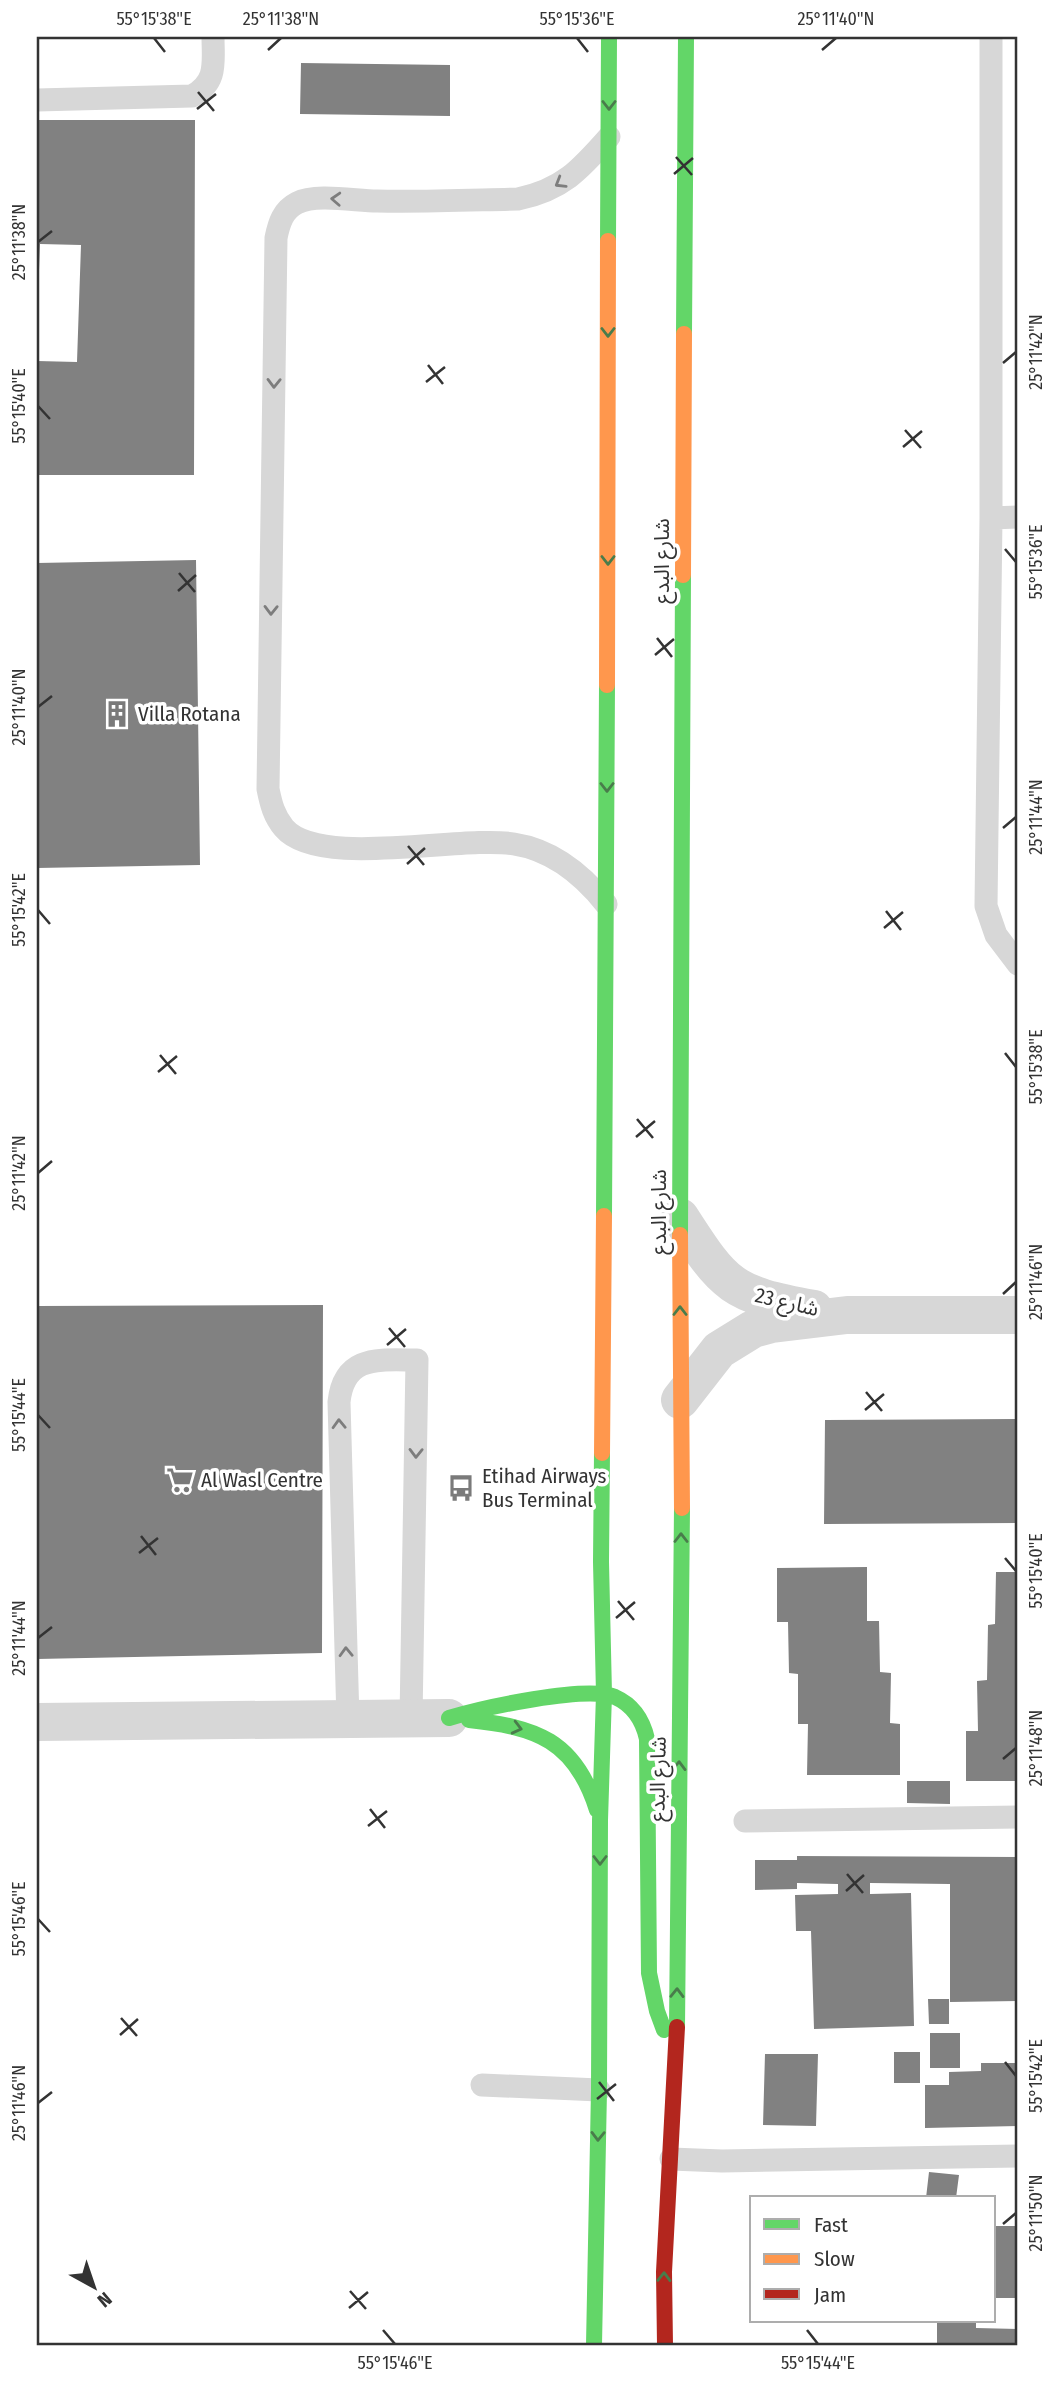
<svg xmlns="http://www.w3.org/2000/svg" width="1055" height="2382" viewBox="0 0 1055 2382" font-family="'Fira Sans Condensed','Noto Sans Arabic',sans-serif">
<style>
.building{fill:#818181}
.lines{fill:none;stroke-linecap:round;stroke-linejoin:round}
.lane{stroke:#d7d7d7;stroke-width:23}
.street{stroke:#d7d7d7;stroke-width:38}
.fast{stroke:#63d668;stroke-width:16}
.slow{stroke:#ff974d;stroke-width:16}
.jam{stroke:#b3261e;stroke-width:16}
.oneway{stroke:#497c4b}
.oneway2{stroke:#7d7d7d}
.ticks{fill:none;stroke:#333;stroke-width:2.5}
.labels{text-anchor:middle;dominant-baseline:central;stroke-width:7;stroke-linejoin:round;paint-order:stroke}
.street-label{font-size:21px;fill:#333;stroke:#fff}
.poi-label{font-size:21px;fill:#333;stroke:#fff;text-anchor:start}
.neatline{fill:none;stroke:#333;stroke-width:2.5}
.ticks-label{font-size:18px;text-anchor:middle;fill:#333}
</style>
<rect width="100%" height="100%" fill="#fff"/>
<!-- building -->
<path class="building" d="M301,63L450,65V116L300,114Z
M37,120H195L194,475H37V361L77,362L81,245L40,244L39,270H37Z
M196,560L200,865L37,868V563Z
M323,1305L322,1653L37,1659V1306Z
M1018,1419V1523L824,1524L825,1420Z
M867,1567V1621H879L880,1672L891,1673L890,1723L900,1724V1775H807L808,1724H798V1674L789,1673L788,1622H777V1568Z
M996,1572H1018V1781H966V1731H978L977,1681L987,1680L988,1625L995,1624Z
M907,1781H950V1804L907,1803Z
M797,1856L1018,1857V2001L950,2002V1884L870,1883V1894L911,1893L914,2026L814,2029L811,1931H796L795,1895L838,1894V1884L797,1883V1889L755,1890V1860H797Z
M928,1999H949V2024H929Z
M930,2033H960V2068H930Z
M894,2052H920V2083H894Z
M765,2054H818L816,2126L763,2125Z
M981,2063H1018V2126L925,2128V2085H949V2072L981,2071Z
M929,2172L959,2175L956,2198H926Z
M994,2226H1018V2298H994Z
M937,2321H976V2328L1018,2329V2345H937Z"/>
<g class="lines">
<!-- lane -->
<path class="lane" d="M991,37V518L986,906L996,935L1018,964
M37,100L192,96C218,82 213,62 213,37
M991,518L1018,517
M606,904C582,874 553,850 514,844C461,835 319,869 284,828C274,816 271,804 268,789L276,238C279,223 283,210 297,203C316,193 356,201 377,201C424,202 471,200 518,199C562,190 580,170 609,137
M348,1720L339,1402C344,1354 380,1360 417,1360L411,1719
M745,1821L1018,1817
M482,2085L599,2090
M671,2159L722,2161L1018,2156"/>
<!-- street -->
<path class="street" d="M680,1217C725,1287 731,1294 814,1309
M680,1400L719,1350L753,1329L772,1324L847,1315H1018
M37,1722L449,1718"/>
<!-- fast -->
<path class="fast" d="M608,241L609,37
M684,334L686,37
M604,1216L607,685
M680,1235L683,575
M449,1718C482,1708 586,1685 615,1697C633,1705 643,1721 647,1739L649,1973L657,2011L664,2030
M469,1720C536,1727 575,1740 597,1810
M677,2027L682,1508
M594,2345L599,2090L600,1820L604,1694L601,1562L602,1453"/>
<!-- slow -->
<path class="slow" d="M683,575L684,334
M607,685L608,241
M680,1235L682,1508
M602,1453L604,1216"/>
<!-- jam -->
<path class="jam" d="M665,2345L664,2272L677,2027"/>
</g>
<!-- one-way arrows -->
<defs><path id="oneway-chevron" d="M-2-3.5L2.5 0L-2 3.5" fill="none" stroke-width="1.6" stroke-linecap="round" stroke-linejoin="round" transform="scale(1.75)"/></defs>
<g class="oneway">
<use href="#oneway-chevron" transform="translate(609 105) rotate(90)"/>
<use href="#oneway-chevron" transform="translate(608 332) rotate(90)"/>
<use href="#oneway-chevron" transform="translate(608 560) rotate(90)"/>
<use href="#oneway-chevron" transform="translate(607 787) rotate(90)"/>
<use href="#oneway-chevron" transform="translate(680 1311) rotate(-90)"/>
<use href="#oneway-chevron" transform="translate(681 1538) rotate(-90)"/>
<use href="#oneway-chevron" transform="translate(517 1728) rotate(14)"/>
<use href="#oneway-chevron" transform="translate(679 1766) rotate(-89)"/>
<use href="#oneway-chevron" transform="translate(600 1860) rotate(90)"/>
<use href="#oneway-chevron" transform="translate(677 1993) rotate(-89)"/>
<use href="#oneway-chevron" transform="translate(598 2136) rotate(91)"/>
<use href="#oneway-chevron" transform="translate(664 2277) rotate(-89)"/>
</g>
<g class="oneway2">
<use href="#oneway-chevron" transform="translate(560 183) rotate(149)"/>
<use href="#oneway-chevron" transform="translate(336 199) rotate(-177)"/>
<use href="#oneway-chevron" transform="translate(274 383) rotate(91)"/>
<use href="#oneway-chevron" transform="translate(271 610) rotate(91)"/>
<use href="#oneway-chevron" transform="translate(339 1424) rotate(-92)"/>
<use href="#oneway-chevron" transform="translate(416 1453) rotate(91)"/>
<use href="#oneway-chevron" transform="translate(346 1652) rotate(-92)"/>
</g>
<!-- ticks -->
<path class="ticks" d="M154,38L165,52M577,38L588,52M268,50L281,38M822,50L836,38M198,92L214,111M197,109L216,94M676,157L692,175M674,174L693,158M38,242L52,231M1003,363L1016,352M428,365L443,384M426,382L445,367M38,406L50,419M905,430L921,448M903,447L922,431M1005,549L1016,562M179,573L195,592M178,591L196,575M657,638L672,657M655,655L674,639M38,707L52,696M1003,828L1016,817M408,846L424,865M407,864L425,848M38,910L50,924M886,911L901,930M884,928L903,912M1005,1053L1016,1067M160,1055L176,1074M158,1072L177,1056M637,1119L653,1138M636,1137L655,1121M38,1173L52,1161M1003,1294L1016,1282M389,1328L405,1347M387,1345L406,1329M866,1392L882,1411M865,1410L884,1394M38,1415L50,1428M141,1536L156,1555M139,1553L158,1538M1005,1558L1016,1571M618,1601L634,1620M616,1618L635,1602M38,1638L52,1627M1003,1759L1016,1748M370,1809L385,1828M368,1826L387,1811M847,1874L863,1893M846,1891L864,1875M38,1919L50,1932M121,2018L137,2036M120,2035L138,2019M1005,2062L1016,2076M599,2082L614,2101M597,2099L616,2084M38,2103L52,2092M1003,2224L1016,2213M350,2291L366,2309M349,2308L368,2292M383,2330L395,2344M807,2330L818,2344"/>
<!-- icons -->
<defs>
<symbol id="building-bare" viewBox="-9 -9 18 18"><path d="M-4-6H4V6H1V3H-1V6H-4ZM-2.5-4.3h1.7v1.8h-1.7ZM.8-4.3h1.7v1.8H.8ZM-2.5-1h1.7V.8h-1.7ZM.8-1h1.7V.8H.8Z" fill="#7a7a7a" stroke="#fff" stroke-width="2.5" paint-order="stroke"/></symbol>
<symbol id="supermarket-bare" viewBox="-9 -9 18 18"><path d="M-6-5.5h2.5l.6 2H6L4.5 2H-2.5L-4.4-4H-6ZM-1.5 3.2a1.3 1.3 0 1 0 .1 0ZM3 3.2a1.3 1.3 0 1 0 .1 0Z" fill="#7a7a7a" stroke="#fff" stroke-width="2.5" paint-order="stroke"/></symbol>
<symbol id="bus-bare" viewBox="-9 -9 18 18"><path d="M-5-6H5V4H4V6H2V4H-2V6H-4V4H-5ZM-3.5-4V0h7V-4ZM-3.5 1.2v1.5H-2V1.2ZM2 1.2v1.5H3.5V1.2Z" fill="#7a7a7a" stroke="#fff" stroke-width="2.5" paint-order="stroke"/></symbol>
</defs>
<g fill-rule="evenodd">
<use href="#building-bare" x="98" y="695" width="38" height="38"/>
<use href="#supermarket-bare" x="161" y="1461" width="38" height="38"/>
<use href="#bus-bare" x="442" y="1469" width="38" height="38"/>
</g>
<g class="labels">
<!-- street labels -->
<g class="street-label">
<text transform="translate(662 561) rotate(-90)">شارع البدع</text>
<text transform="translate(659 1212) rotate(-90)">شارع البدع</text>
<text transform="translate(787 1302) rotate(13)">شارع 23</text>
<text transform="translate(658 1779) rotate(-89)">شارع البدع</text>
</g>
<!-- poi labels -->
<g class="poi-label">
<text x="138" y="714">Villa Rotana</text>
<text x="482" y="1476">Etihad Airways<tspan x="482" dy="24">Bus Terminal</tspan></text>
<text x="201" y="1480">Al Wasl Centre</text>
</g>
</g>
<!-- border -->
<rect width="1055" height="2382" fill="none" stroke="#ffffff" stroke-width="77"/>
<!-- legend -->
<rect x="750" y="2196" width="245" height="126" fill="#ffffff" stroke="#adadad" stroke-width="2"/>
<rect x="764" y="2219" width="35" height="10" fill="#63d668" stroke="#adadad" stroke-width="2"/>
<text x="814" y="2232" font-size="21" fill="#333333">Fast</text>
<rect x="764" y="2254" width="35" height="10" fill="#ff974d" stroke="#adadad" stroke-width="2"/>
<text x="814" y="2266" font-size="21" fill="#333333">Slow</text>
<rect x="764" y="2289" width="35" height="10" fill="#b3261e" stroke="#adadad" stroke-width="2"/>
<text x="814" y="2302" font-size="21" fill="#333333">Jam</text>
<!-- north arrow -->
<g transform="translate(94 2287) rotate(140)" stroke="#ffffff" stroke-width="5" paint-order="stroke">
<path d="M0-5L12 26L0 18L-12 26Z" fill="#333333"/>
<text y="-10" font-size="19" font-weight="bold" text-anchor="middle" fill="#333333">N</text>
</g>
<rect x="38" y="38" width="978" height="2306" class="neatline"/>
<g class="ticks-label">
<text x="154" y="25">55°15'38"E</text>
<text x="281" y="25">25°11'38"N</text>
<text x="577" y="25">55°15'36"E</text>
<text x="836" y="25">25°11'40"N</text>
<text transform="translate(19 242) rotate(-90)" y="6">25°11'38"N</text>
<text transform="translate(1036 352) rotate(-90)" y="6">25°11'42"N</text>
<text transform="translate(19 406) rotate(-90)" y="6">55°15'40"E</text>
<text transform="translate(1036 562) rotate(-90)" y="6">55°15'36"E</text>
<text transform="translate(19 707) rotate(-90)" y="6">25°11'40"N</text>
<text transform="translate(1036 817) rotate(-90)" y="6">25°11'44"N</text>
<text transform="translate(19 910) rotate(-90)" y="6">55°15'42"E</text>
<text transform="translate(1036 1067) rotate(-90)" y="6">55°15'38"E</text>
<text transform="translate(19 1173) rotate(-90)" y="6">25°11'42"N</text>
<text transform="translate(1036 1282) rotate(-90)" y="6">25°11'46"N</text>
<text transform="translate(19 1415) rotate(-90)" y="6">55°15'44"E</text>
<text transform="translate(1036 1571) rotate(-90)" y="6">55°15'40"E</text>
<text transform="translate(19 1638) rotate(-90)" y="6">25°11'44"N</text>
<text transform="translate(1036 1748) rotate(-90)" y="6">25°11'48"N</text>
<text transform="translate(19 1919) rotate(-90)" y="6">55°15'46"E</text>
<text transform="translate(1036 2076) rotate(-90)" y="6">55°15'42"E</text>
<text transform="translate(19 2103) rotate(-90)" y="6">25°11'46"N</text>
<text transform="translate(1036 2213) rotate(-90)" y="6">25°11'50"N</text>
<text x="395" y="2369">55°15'46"E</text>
<text x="818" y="2369">55°15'44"E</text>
</g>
</svg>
